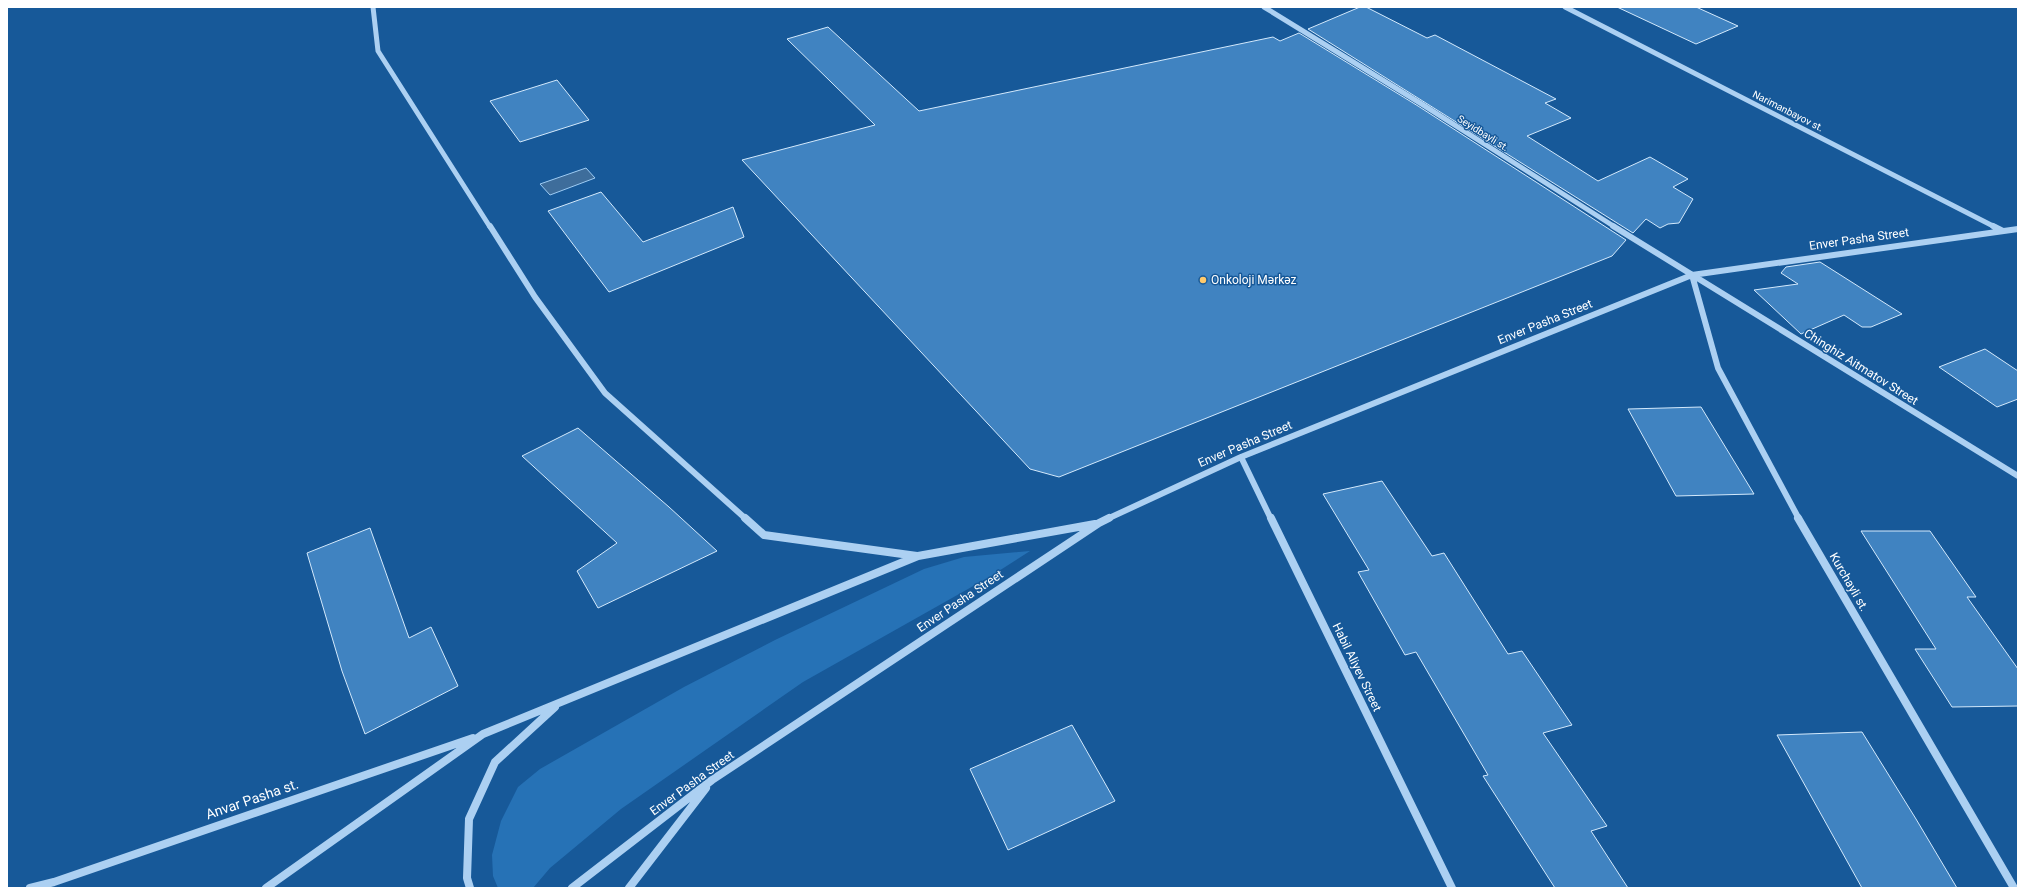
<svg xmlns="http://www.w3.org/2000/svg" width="2025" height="895" viewBox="0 0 2025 895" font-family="Roboto,sans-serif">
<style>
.green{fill:#2672b6}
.water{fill:#3e6d9b;stroke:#9eccf4}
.building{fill:#4083c1;stroke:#d3e9fc}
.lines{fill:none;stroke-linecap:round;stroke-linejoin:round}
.minor-far2{stroke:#acd0f2;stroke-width:5}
.minor-far1{stroke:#acd0f2;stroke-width:6}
.minor{stroke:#acd0f2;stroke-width:8}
.poi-dot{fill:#ffca6c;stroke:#175999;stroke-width:1.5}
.labels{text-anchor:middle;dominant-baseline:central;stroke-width:3;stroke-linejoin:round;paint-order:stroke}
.far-street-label{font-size:10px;fill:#fff;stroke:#175999}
.street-label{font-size:12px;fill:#fff;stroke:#175999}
.poi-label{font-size:12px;fill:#fff;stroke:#175999;text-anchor:start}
.near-street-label{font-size:14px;fill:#fff;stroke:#175999}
</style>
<rect width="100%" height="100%" fill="#175999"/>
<!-- green -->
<path class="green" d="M1030,551L991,576L803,682L621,809L550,868L533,888H498L493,876L492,855L501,821L518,787L540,769L684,687L775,640L924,569L964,557Z"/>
<!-- water -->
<path class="water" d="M586,168L595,178L550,195L540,184Z"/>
<!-- building -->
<path class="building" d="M1360,7H1366L1427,38L1435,35L1556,99L1545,103L1571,118L1527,136L1598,181L1650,157L1688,179L1673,187L1693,199L1679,223L1668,224L1660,228L1646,219L1633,233L1308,29Z
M1617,7H1696L1738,26L1696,44Z
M828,27L919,111L1273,37L1280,41L1299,33L1418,106L1626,240L1612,256L1059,477L1030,469L742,160L875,125L787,39Z
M557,80L589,120L520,142L490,101Z
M601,192L643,242L733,207L744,237L609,292L548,211Z
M1820,262L1902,314L1871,327H1862L1844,315L1801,334L1754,290L1798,284L1781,273L1786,267Z
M1985,349L2018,371V399L1997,407L1939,367Z
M1701,407L1754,494L1676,496L1628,409Z
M578,428L669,507L717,551L598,608L577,571L617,543L522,456Z
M1382,481L1432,556L1444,553L1508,654L1522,651L1572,725L1543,733L1607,826L1591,831L1628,888H1555L1483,776L1488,775L1416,652L1405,655L1358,572L1369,570L1323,494Z
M370,528L409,638L431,627L458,686L365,734L342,671L307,553Z
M1861,531H1930L1976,597H1967L2018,669V706L1952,707L1915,649H1936Z
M1072,725L1115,801L1008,850L970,769Z
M1862,732L1916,819L1957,888H1862L1777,735Z"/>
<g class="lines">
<!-- minor-far2 -->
<path class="minor-far2" d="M373,7L378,51L490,227
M1264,7L1420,103L1615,227
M1565,7L1995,227"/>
<!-- minor-far1 -->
<path class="minor-far1" d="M490,226L535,297L605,393L746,519
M1613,226L2018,476
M1993,226L2003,231
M1692,275L1718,368L1799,519
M1241,457L1271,519
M1107,519L1241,457L1692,275L2018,229"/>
<!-- minor -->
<path class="minor" d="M745,518L764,535L917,556
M1271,518L1452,888
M1798,518L2014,888
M30,888L54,882L473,738
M266,888L483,734L918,556L1095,524
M470,888L467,878L469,819L495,762L555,707
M572,888L712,780L1099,523L1109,518
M629,888L706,788"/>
</g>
<!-- markers -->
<circle class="poi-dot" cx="1203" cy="280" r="4"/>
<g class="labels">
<!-- far-street labels -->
<g class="far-street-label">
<text transform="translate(1788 111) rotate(27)">Narimanbayov st.</text>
<text transform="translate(1483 133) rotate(32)">Seyidbayli st.</text>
</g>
<!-- street labels -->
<g class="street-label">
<text transform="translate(1859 239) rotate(-8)">Enver Pasha Street</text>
<text transform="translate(1545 322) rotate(-22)">Enver Pasha Street</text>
<text transform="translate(1861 367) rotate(32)">Chinghiz Aitmatov Street</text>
<text transform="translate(1245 444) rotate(-23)">Enver Pasha Street</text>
<text transform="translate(1849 582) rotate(60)">Kurchayli st.</text>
<text transform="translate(960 601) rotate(-34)">Enver Pasha Street</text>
<text transform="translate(1357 667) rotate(64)">Habil Aliyev Street</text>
<text transform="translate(692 783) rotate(-36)">Enver Pasha Street</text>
</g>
<!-- poi labels -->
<g class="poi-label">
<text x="1211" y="280">Onkoloji Mərkəz</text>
</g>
<!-- near-street labels -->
<g class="near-street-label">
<text transform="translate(252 799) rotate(-19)">Anvar Pasha st.</text>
</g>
</g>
<!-- border -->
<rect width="2025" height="895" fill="none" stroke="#ffffff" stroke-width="16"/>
</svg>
